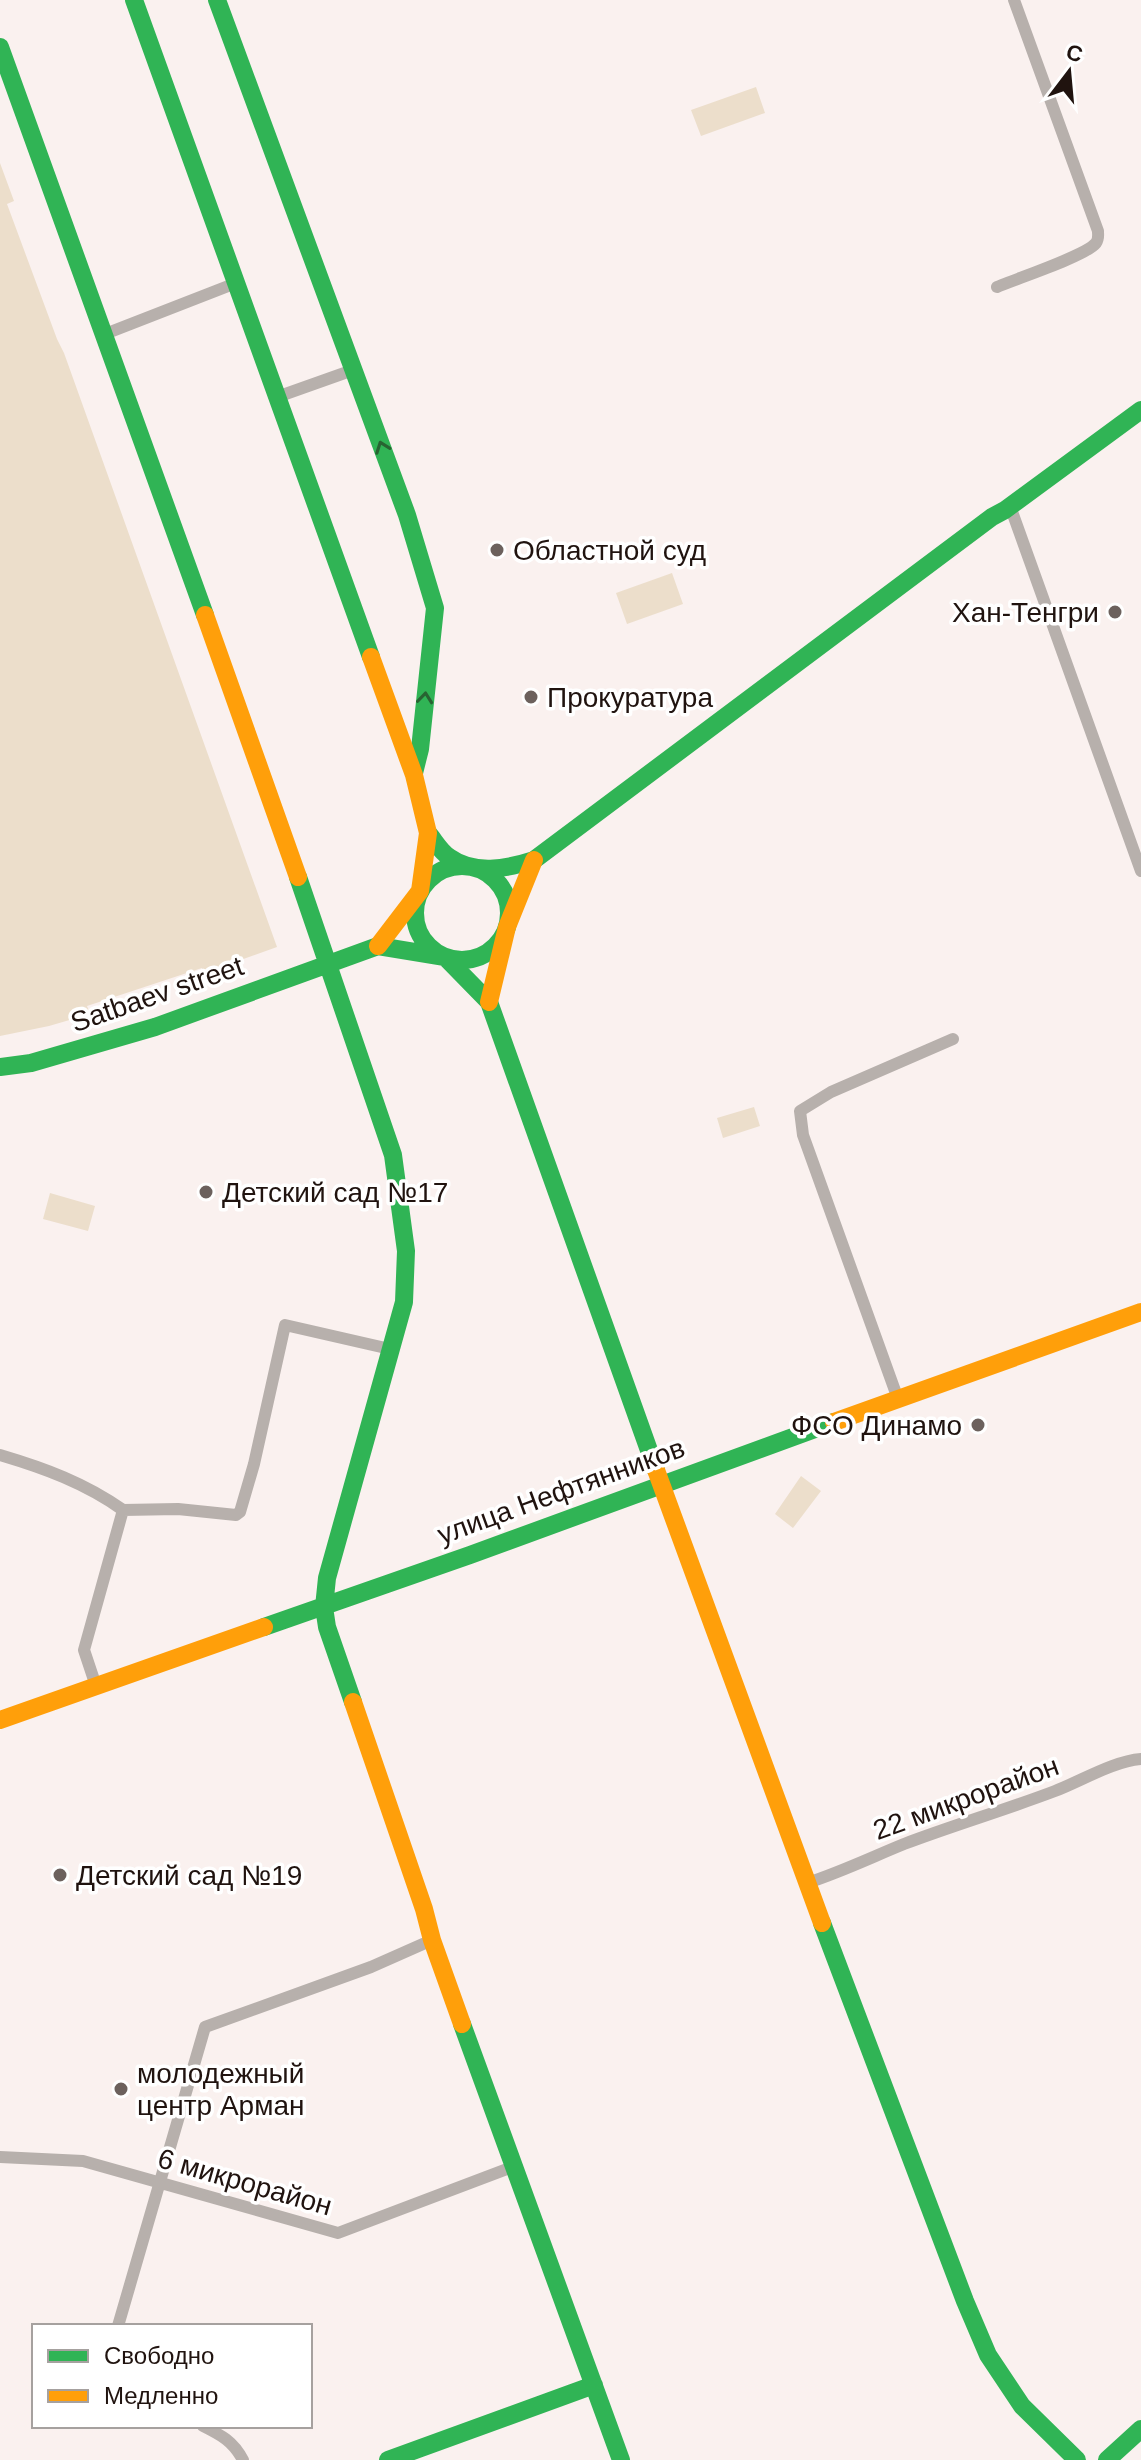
<svg xmlns="http://www.w3.org/2000/svg" width="1141" height="2460" viewBox="0 0 1141 2460" font-family="Helvetica,sans-serif">
<style>
.green{fill:#ecdecb}
.lines{fill:none;stroke-linecap:round;stroke-linejoin:round}
.street{stroke:#b7b0ac;stroke-width:12}
.fast{stroke:#30b455;stroke-width:18}
.slow{stroke:#ff9f0a;stroke-width:18}
.oneway{stroke:#286432}
.poi-dot{fill:#6c615d;stroke:#fff;stroke-width:3}
.labels{text-anchor:middle;dominant-baseline:central;stroke-width:7;stroke-linejoin:round;paint-order:stroke}
.poi-label{font-size:28px;fill:#20130f;stroke:#fff;text-anchor:start}
.street-label{font-size:28px;fill:#20130f;stroke:#fff}
</style>
<rect width="100%" height="100%" fill="#faf1ef"/>
<!-- green -->
<path class="green" d="M756,87L765,113L701,136L691,110Z
M0,163L14,201L7,204L57,339L64,353L277,947L204,973L202,968L87,1006L90,1014L49,1026L0,1036Z
M672,573L683,604L627,624L616,593Z
M754,1107L760,1126L723,1138L717,1118Z
M50,1193L95,1206L88,1231L43,1219Z
M801,1476L821,1491L793,1528L775,1514Z"/>
<g class="lines">
<!-- street -->
<path class="street" d="M997,287C1015,279 1086,256 1096,243C1099,239 1098,236 1098,231L1014,0
M105,334L236,283
M277,397L353,370
M1010,506L1141,871
M898,1399L803,1135L800,1111L831,1092L953,1039
M0,1455C44,1468 85,1483 123,1510
M96,1686L84,1650L123,1510L178,1509L236,1515L240,1512L254,1464L285,1325L390,1349
M807,1883C841,1872 872,1857 904,1844C954,1825 1005,1810 1055,1791C1081,1781 1114,1761 1141,1759
M0,2157L83,2161L338,2233L515,2166
M118,2326L205,2027L371,1967L432,1940
M203,2426C221,2435 233,2441 243,2460"/>
<!-- fast -->
<path class="fast" d="M134,0L371,657
M217,0L407,515L435,608L420,749L414,773
M0,47L205,615
M428,833C435,841 440,851 449,857C474,875 506,869 534,860L992,517L1005,510L1141,410
M415 913a47 47 0 1 1 94 0a47 47 0 1 1-94 0Z
M298,877L393,1155L406,1251L404,1302L327,1578L324,1607L327,1627L353,1702
M0,1067L31,1063L155,1027L378,946L445,957L489,1002L656,1470
M264,1627L470,1555L834,1422
M822,1923L965,2301L988,2355L1022,2406L1077,2460
M462,2024L621,2460
M388,2460L594,2385
M1107,2460L1141,2429"/>
<!-- slow -->
<path class="slow" d="M205,615L298,877
M371,657L414,775L428,833L420,891L378,946
M489,1002L507,927L534,860
M834,1422L1141,1312
M656,1470L822,1923
M353,1702L424,1909L432,1940L462,2024
M0,1720L264,1627"/>
</g>
<!-- one-way arrows -->
<defs><path id="oneway-chevron" d="M-2-3.5L2.5 0L-2 3.5" fill="none" stroke-width="1.6" stroke-linecap="round" stroke-linejoin="round" transform="scale(2)"/></defs>
<g class="oneway">
<use href="#oneway-chevron" transform="translate(382 447) rotate(-110)"/>
<use href="#oneway-chevron" transform="translate(425 698) rotate(-84)"/>
</g>
<!-- markers -->
<g class="poi-dot">
<circle cx="497" cy="550" r="8"/>
<circle cx="1115" cy="612" r="8"/>
<circle cx="531" cy="697" r="8"/>
<circle cx="206" cy="1192" r="8"/>
<circle cx="978" cy="1425" r="8"/>
<circle cx="60" cy="1875" r="8"/>
<circle cx="121" cy="2089" r="8"/>
</g>
<g class="labels">
<!-- poi labels -->
<g class="poi-label">
<text x="513" y="550">Областной суд</text>
<text x="1099" y="612" text-anchor="end">Хан-Тенгри</text>
<text x="547" y="697">Прокуратура</text>
<text x="222" y="1192">Детский сад №17</text>
<text x="962" y="1425" text-anchor="end">ФСО Динамо</text>
<text x="76" y="1875">Детский сад №19</text>
<text x="137" y="2073">молодежный<tspan x="137" dy="32">центр Арман</tspan></text>
</g>
<!-- street labels -->
<g class="street-label">
<text transform="translate(157 994) rotate(-19)">Satbaev street</text>
<text transform="translate(561 1491) rotate(-20)">улица Нефтянников</text>
<text transform="translate(966 1798) rotate(-20)">22 микрорайон</text>
<text transform="translate(245 2182) rotate(16)">6 микрорайон</text>
</g>
</g>
<!-- legend -->
<rect x="32" y="2324" width="280" height="104" fill="#ffffff" stroke="#a6a19f" stroke-width="2"/>
<rect x="48" y="2350" width="40" height="12" fill="#30b455" stroke="#a6a19f" stroke-width="2"/>
<text x="104" y="2364" font-size="24" fill="#20130f">Свободно</text>
<rect x="48" y="2390" width="40" height="12" fill="#ff9f0a" stroke="#a6a19f" stroke-width="2"/>
<text x="104" y="2404" font-size="24" fill="#20130f">Медленно</text>
<!-- north arrow -->
<g transform="translate(1069 72) rotate(16)" stroke="#ffffff" stroke-width="6" paint-order="stroke">
<path d="M0-6L14 30L0 20L-14 30Z" fill="#20130f"/>
<text y="-12" font-size="22" font-weight="bold" text-anchor="middle" fill="#20130f">С</text>
</g>
</svg>
